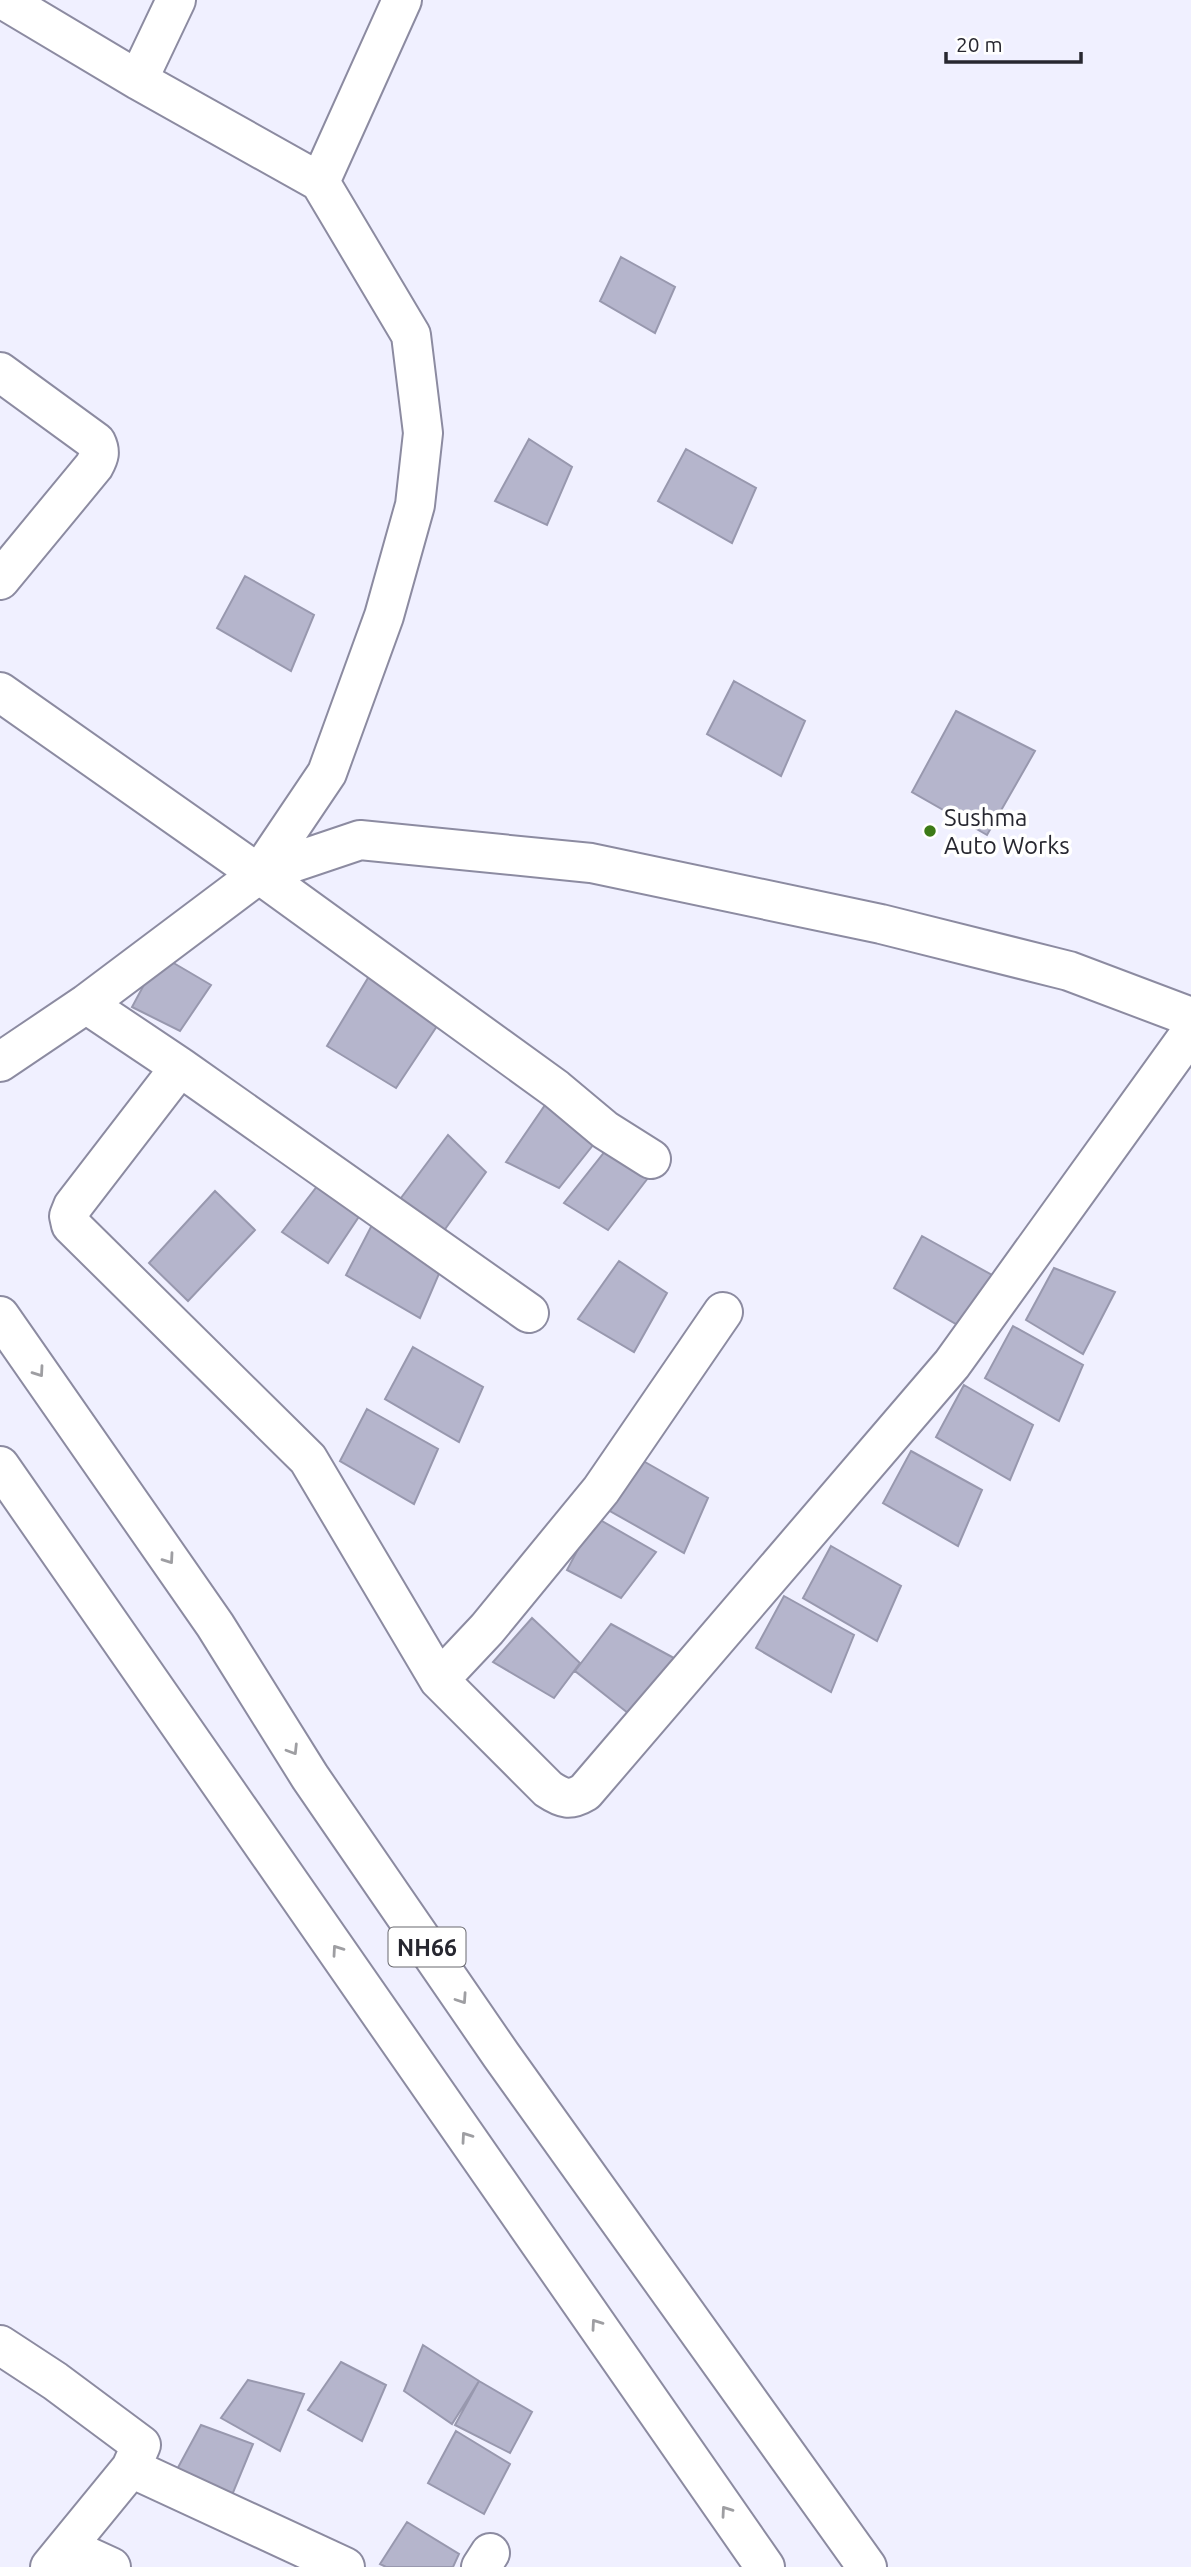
<svg xmlns="http://www.w3.org/2000/svg" width="1191" height="2567" viewBox="0 0 1191 2567" font-family="Ubuntu,sans-serif">
<style>
.building{fill:#b5b5cc;stroke:#9898ae;stroke-width:2}
.lines{fill:none;stroke-linecap:round;stroke-linejoin:round}
.minor-casing{stroke:#8c8ba1;stroke-width:42}
.highway-casing{stroke:#8c8ba1;stroke-width:42}
.minor{stroke:#fff;stroke-width:38}
.highway{stroke:#fff;stroke-width:38}
.oneway{stroke:#9e9ea2}
.poi-dot{fill:#3c7a17;stroke:#fff;stroke-width:2.5}
.labels{text-anchor:middle;dominant-baseline:central;stroke-width:7;stroke-linejoin:round;paint-order:stroke}
.shield{fill:#fff;stroke:#68686e;stroke-width:2}
.shield-label{font-size:23px;font-weight:bold;fill:#272730}
.poi-label{font-size:24px;fill:#272730;stroke:#fff;text-anchor:start}
</style>
<rect width="100%" height="100%" fill="#f0f0ff"/>
<!-- building -->
<path class="building" d="M621,257L675,287L655,333L600,301Z
M529,439L572,467L547,525L495,501Z
M686,449L756,488L732,543L658,501Z
M245,576L314,615L291,671L217,628Z
M734,681L805,721L781,776L707,734Z
M956,711L1035,751L987,835L912,792Z
M160,955L211,985L180,1031L132,1007Z
M371,973L441,1020L396,1088L327,1046Z
M556,1089L605,1130L559,1188L506,1162Z
M448,1135L486,1172L443,1232L398,1202Z
M610,1145L648,1178L608,1230L564,1203Z
M318,1185L362,1212L328,1263L282,1232Z
M215,1191L255,1230L188,1301L149,1263Z
M373,1223L444,1262L420,1318L346,1275Z
M922,1236L992,1275L968,1331L894,1288Z
M619,1261L667,1293L634,1352L578,1319Z
M1054,1268L1115,1292L1083,1354L1026,1320Z
M1013,1326L1083,1365L1059,1421L985,1378Z
M413,1347L483,1387L459,1442L385,1399Z
M964,1385L1033,1425L1010,1480L936,1437Z
M367,1409L438,1449L414,1504L340,1461Z
M911,1451L982,1490L958,1546L883,1503Z
M638,1458L708,1498L684,1553L610,1511Z
M595,1517L656,1552L621,1598L567,1570Z
M831,1546L901,1586L877,1641L803,1598Z
M784,1596L854,1635L831,1692L756,1648Z
M532,1618L580,1663L554,1698L493,1662Z
M611,1624L674,1658L643,1725L575,1671Z
M423,2345L479,2381L452,2424L404,2391Z
M341,2362L386,2385L362,2441L308,2410Z
M248,2380L304,2394L280,2451L221,2418Z
M479,2381L532,2412L510,2453L455,2425Z
M201,2425L253,2444L230,2500L175,2473Z
M456,2431L510,2464L484,2514L428,2483Z
M407,2522L459,2554L453,2567H386L380,2564Z"/>
<g class="lines">
<defs>
<path id="minor" d="M4,0L138,80L320,182L402,0
M138,80L176,0
M0,372L96,442C101,452 99,457 94,466L0,580
M0,692L259,874L556,1089L605,1130L651,1159
M259,874L327,773L384,616L415,505L423,433L411,335L320,182
M86,1004L180,1067L529,1313
M0,1062L86,1004L259,874L360,840L591,863L881,924L1069,971L1191,1017
M180,1067L73,1206L69,1216L71,1225L308,1459L439,1680L548,1789C563,1799 570,1801 585,1792L952,1364L1191,1032
M439,1680L487,1629L601,1490L723,1312
M0,2345L55,2381L141,2445L131,2468L50,2567
M131,2468L345,2567
M67,2547L111,2567
M481,2567L490,2553"/>
<path id="highway" d="M0,1316L215,1625L310,1777L501,2055L867,2567
M0,1466L765,2567"/>
</defs>
<!-- minor casing -->
<use href="#minor" class="minor-casing"/>
<!-- highway casing -->
<use href="#highway" class="highway-casing"/>
<!-- minor -->
<use href="#minor" class="minor"/>
<!-- highway -->
<use href="#highway" class="highway"/>
</g>
<!-- one-way arrows -->
<defs><path id="oneway-chevron" d="M-2-3.5L2.5 0L-2 3.5" fill="none" stroke-width="1.6" stroke-linecap="round" stroke-linejoin="round" transform="scale(1.75)"/></defs>
<g class="oneway">
<use href="#oneway-chevron" transform="translate(39 1372) rotate(55)"/>
<use href="#oneway-chevron" transform="translate(169 1559) rotate(55)"/>
<use href="#oneway-chevron" transform="translate(293 1750) rotate(58)"/>
<use href="#oneway-chevron" transform="translate(337 1950) rotate(-125)"/>
<use href="#oneway-chevron" transform="translate(462 1999) rotate(56)"/>
<use href="#oneway-chevron" transform="translate(466 2137) rotate(-125)"/>
<use href="#oneway-chevron" transform="translate(596 2324) rotate(-125)"/>
<use href="#oneway-chevron" transform="translate(726 2511) rotate(-125)"/>
</g>
<!-- markers -->
<circle class="poi-dot" cx="930" cy="831" r="7"/>
<g class="labels">
<!-- shield labels -->
<rect class="shield" x="388.5" y="1927.5" width="77" height="39" rx="5"/>
<g class="shield-label">
<text x="427" y="1947">NH66</text>
</g>
<!-- poi labels -->
<g class="poi-label">
<text x="944" y="817">Sushma<tspan x="944" dy="28">Auto Works</tspan></text>
</g>
</g>
<!-- scale -->
<path d="M946 52v10h135v-10" fill="none" stroke="#272730" stroke-width="3.5"/>
<text x="956" y="52" font-size="21" fill="#272730" stroke="#ffffff" stroke-width="5" paint-order="stroke">20 m</text>
</svg>
